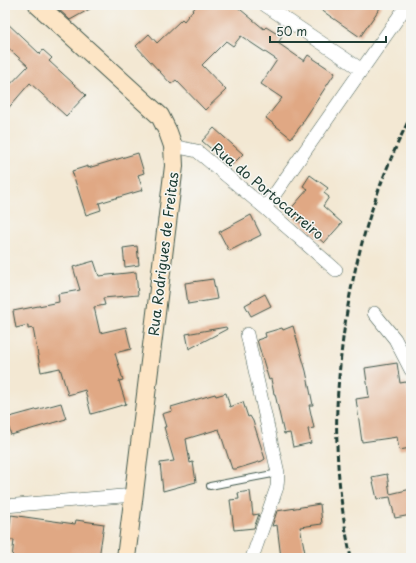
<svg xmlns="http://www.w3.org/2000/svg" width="416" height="563" viewBox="0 0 416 563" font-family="'Playpen Sans',sans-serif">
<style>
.building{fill:#e0a884}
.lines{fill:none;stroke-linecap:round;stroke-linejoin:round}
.service-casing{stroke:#3f574c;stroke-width:8}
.minor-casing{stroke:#3f574c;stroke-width:14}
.secondary-casing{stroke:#3f574c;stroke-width:20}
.service{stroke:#fff;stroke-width:6}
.minor{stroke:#fff;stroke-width:13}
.secondary{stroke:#fde5c5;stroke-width:18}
.rail{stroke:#1f3d34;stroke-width:3;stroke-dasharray:6 3;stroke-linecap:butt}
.labels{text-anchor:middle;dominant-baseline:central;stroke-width:3;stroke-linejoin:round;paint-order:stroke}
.street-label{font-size:14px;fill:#1f3d34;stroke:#f6f6f2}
</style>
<rect width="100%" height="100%" fill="#f6f6f2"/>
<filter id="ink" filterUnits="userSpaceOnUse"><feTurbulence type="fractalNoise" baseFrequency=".025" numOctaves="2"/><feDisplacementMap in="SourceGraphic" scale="8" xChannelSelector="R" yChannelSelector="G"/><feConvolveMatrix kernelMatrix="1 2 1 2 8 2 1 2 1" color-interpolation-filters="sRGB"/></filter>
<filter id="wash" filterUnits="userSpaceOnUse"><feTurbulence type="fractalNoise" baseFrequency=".012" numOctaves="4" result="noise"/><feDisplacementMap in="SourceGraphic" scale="16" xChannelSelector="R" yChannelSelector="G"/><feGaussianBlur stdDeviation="0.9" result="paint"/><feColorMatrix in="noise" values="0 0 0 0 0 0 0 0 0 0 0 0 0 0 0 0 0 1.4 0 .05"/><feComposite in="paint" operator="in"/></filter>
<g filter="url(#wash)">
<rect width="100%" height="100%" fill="#f3e8d3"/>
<g id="blocks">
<!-- building -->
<path class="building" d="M54,5H97L70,20Z
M197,5H235L264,29L266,27L282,37L278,43L304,61L308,55L335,73L302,123H303L291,138L266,118L282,98L261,84L277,60L241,36L233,46L226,41L202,65L226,90L205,110L176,80L171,84L136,46L149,34L157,43L182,19L184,21Z
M314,5H382L360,37Z
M5,21L40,54L43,50L52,58L49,61L86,95L66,116L30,83L5,112V90L28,66L5,45Z
M214,128L243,154L231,166L202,141Z
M138,153L144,173L138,175L143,190L99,203L101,210L86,215L72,171L88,166V168Z
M310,175L328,188L324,193L329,197L323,206L342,223L324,243L288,212L308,189L303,186Z
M251,215L261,235L229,251L219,232Z
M137,246L139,265L125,267L123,248Z
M94,261L99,276L136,272L138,295L103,298L105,305L94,307L100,333L126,327L131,349L115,353L123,380L119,381L126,404L91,414L85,390L68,395L60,368L41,372L33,328L28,329V325L16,328L13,311L59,302L58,294L80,290L73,267Z
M213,279L217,299L188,304L185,283Z
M265,294L271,306L251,316L245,305Z
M293,326L306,371L313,405H309L314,428L308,429L311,443L293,447L290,433L284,434L275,394H274L271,379L269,380L257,340L266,337L265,333L282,328L283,330Z
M226,327L227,329L189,349L186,334Z
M397,363L400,383L406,382L411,413V448L399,450L397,437L362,442L356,399L369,397L365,368Z
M226,393L230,407L243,402L248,417L250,416L253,421L265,459L262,461L236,469H232L219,429L186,439L190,463L193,462L196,482L163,491L160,463L174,461L164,427H166L162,414L172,411L171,407L215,394L216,396Z
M61,403L66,419L11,435L6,418Z
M387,474L390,494L411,489V515L395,518L390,497L377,499L372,477Z
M250,491L253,515L259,514L254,528L234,530L230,500L239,499L238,493Z
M320,504L322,524L300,527L306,558H281L277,525L272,526L277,511Z
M11,515L75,524L76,520L104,524L99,558H12L14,540H8Z"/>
</g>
</g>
<g filter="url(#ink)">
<use href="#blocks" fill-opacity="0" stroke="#3f574c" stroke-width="1"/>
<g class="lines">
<defs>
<path id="service" d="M210,486L278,473"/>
<path id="minor" d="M265,5L362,70
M173,146L197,151L265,208L336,270
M265,208L407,5
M374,313L395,339L411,370
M247,334L278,473L277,487L252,558
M5,506L134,495"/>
<path id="secondary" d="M38,5L160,116L168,132L173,146L174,166L126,558"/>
</defs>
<!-- service casing -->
<use href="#service" class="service-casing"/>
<!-- minor casing -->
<use href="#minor" class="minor-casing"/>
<!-- secondary casing -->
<use href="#secondary" class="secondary-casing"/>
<!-- service -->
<use href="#service" class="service"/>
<!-- minor -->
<use href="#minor" class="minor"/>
<!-- secondary -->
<use href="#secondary" class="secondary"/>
<!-- rail -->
<path class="rail" d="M351,558C343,520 338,482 337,444C336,422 337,399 339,377C346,287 369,197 411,116"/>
</g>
</g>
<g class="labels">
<!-- street labels -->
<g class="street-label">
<text transform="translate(268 191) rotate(40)">Rua do Portocarreiro</text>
<text transform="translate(163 254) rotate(-83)">Rua Rodrigues de Freitas</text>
</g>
</g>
<!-- margin -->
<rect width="416" height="563" fill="none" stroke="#f6f6f2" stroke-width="20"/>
<!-- scale -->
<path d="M270 36v6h116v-6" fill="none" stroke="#1f3d34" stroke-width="2"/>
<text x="276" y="36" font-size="12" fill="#1f3d34" stroke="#f6f6f2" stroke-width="3" paint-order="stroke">50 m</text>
</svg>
